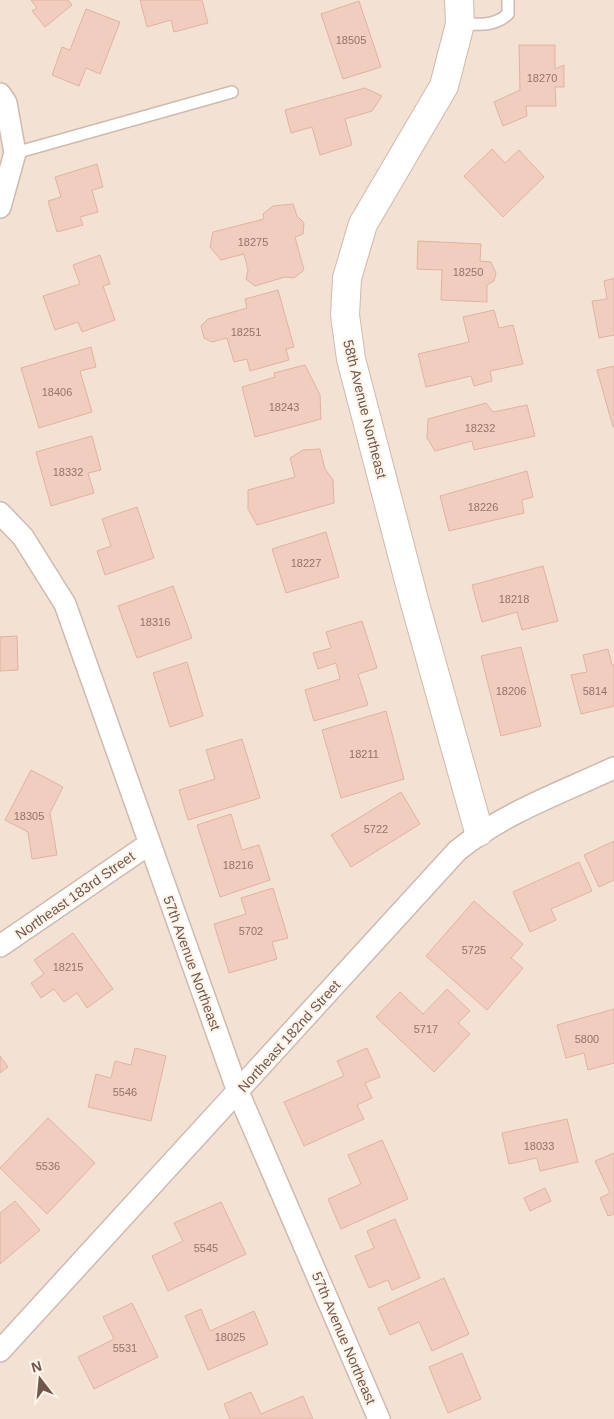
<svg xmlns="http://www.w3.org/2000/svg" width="614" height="1419" viewBox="0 0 614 1419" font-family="Arial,sans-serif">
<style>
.residential{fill:#f3e2d4}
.building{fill:#f0cdbe;stroke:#e2b29f}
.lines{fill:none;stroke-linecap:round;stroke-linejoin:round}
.lane-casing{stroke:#cfbaaf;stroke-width:14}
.street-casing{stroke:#cfbaaf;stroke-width:24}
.secondary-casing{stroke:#d1b9ac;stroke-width:30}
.lane{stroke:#fff;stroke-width:11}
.street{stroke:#fff;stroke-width:21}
.secondary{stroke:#fff;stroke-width:28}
.labels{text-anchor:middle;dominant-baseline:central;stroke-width:4.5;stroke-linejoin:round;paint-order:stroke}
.number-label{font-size:11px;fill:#927468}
.street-label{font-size:14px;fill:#73564b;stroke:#fef5eb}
</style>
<rect width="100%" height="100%" fill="#fbf1e5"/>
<!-- residential -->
<path class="residential" d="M0,0H614V1419H0Z"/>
<!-- building -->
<path class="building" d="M31,0H68L72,5L45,27L32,11L37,8Z
M140,0H202L208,23L174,32L171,20L147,27Z
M359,1L381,67L343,79L321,14Z
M86,9L120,22L100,74L86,68L79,86L52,75L62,47L70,50Z
M519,45H555V69L564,65V87H555L556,106H526L527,116L503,126L494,102L520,90Z
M365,88L382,96L372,111L345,119L352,145L320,155L312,127L291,133L285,110Z
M492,149L505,163L519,150L544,177L503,217L464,176Z
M97,164L103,187L92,190L98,212L80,217L83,225L57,232L48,201L61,197L55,177Z
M293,204L297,216L304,223L303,234L295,237L304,270L294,278L285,277L255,286L246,279L248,270L244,254L221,260L210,247L213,232L264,219L263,214L273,206Z
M418,241L481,244L480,261L491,262L496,273L494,281L487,285V302L441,300L442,270L417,269Z
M100,255L110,284L103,286L115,320L82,332L78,322L55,330L43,296L80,284L73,265Z
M614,278V335L599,338L592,301L607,299L604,281Z
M278,290L294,347L286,349L289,360L250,371L247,359L234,362L227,338L212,342L204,338L201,326L208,319L247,308L245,299Z
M494,310L499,328L513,325L523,364L490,371L492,381L474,386L471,376L426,387L418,354L469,342L463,317Z
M91,347L96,367L80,371L92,412L39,428L21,368Z
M305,365L320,395L321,419L255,437L242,387L275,377L274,373Z
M614,366V427H613L597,370Z
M486,403L493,412L527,405L535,436L474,450L472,441L435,451L427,438L428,419Z
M92,436L101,470L88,473L94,493L51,506L36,452Z
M320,449L325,469L333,480L334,503L257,525L248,509V490L295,477L290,458L303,450Z
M527,471L533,497L522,500L524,513L449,531L440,496Z
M137,507L154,558L105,575L97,551L111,546L102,519Z
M326,532L339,577L286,593L272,549Z
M543,566L558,621L522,630L517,612L482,622L472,585Z
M173,586L192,638L137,658L118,606Z
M362,621L377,668L358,674L368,705L314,721L305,690L340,679L336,663L318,669L313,653L331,648L326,632Z
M17,636L18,670L0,671V637Z
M521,647L541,726L501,736L481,656Z
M608,649L612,665H614V706L581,714L571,675L587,672L583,655Z
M187,662L203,716L170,727L153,673Z
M386,711L404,779L341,798L322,730Z
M242,739L260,798L188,820L179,790L215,779L206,750Z
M31,770L63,787L50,813L57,855L32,859L28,832L5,820Z
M401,792L420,824L351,867L331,835Z
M231,814L242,850L259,845L270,880L220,897L197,825Z
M614,841V880L599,887L584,855Z
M579,862L592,891L551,909L556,920L530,932L513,892Z
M273,888L288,938L272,942L277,959L229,973L214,924L246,914L241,898Z
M474,901L523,944L511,958L523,968L487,1010L426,956Z
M73,933L113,989L87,1008L77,993L64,1002L54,989L41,998L31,983L44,974L34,960Z
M447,989L470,1011L458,1023L470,1034L434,1072L376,1017L400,992L423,1014Z
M614,1009V1063L588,1070L584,1053L566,1058L557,1025Z
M135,1048L166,1056L151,1121L88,1107L96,1074L111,1078L115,1061L131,1065Z
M367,1048L380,1077L365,1083L372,1098L357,1105L364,1119L304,1146L284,1102L344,1076L337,1061Z
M0,1056L8,1067L0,1073Z
M48,1118L95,1163L47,1214L0,1168Z
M567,1119L578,1162L540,1171L537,1158L509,1164L502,1133Z
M382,1140L408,1199L341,1229L328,1199L361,1184L348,1155Z
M614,1153V1214L608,1216L600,1198L610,1193L595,1161Z
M545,1188L551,1201L530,1211L524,1198Z
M15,1201L40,1230L0,1264V1213Z
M221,1202L246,1254L168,1291L152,1256L183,1241L174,1223Z
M395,1219L420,1278L392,1290L388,1280L369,1288L355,1256L374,1248L367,1231Z
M444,1278L469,1334L432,1351L419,1322L390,1335L378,1308Z
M132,1303L158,1357L94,1389L78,1357L114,1339L103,1317Z
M201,1309L210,1331L254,1311L268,1344L208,1370L185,1316Z
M462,1353L481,1399L448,1413L429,1367Z
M251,1392L261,1414L303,1396L313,1419H230L224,1404Z"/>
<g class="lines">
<defs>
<path id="lane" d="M460,24C478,24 494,27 508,14V0
M15,153L232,92"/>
<path id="street" d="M0,94L6,103L15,153L0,207
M0,513L23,537L65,604L238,1092L379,1419
M0,946L149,844
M0,1351L457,851C503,813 560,793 614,768"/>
<path id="secondary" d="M459,0L460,24L444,86L363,224L347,278L345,315L351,359L414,600L479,832"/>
</defs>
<!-- lane casing -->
<use href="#lane" class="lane-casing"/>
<!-- street casing -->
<use href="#street" class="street-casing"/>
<!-- secondary casing -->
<use href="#secondary" class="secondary-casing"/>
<!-- lane -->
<use href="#lane" class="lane"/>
<!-- street -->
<use href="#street" class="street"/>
<!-- secondary -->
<use href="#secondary" class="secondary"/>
</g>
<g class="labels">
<!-- number labels -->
<g class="number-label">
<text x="351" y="40">18505</text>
<text x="542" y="78">18270</text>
<text x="253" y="242">18275</text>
<text x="468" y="272">18250</text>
<text x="246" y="332">18251</text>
<text x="57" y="392">18406</text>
<text x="284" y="407">18243</text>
<text x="480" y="428">18232</text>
<text x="68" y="472">18332</text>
<text x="483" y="507">18226</text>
<text x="306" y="563">18227</text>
<text x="514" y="599">18218</text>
<text x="155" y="622">18316</text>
<text x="511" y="691">18206</text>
<text x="595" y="691">5814</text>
<text x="364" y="754">18211</text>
<text x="29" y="816">18305</text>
<text x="376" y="829">5722</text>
<text x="238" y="865">18216</text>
<text x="251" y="931">5702</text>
<text x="474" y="950">5725</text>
<text x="68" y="967">18215</text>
<text x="426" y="1029">5717</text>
<text x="587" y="1039">5800</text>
<text x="125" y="1092">5546</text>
<text x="539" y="1146">18033</text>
<text x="48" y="1166">5536</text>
<text x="206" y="1248">5545</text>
<text x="230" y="1337">18025</text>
<text x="125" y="1348">5531</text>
</g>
<!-- street labels -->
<g class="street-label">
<text transform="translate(365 409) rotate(76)">58th Avenue Northeast</text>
<text transform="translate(75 895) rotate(-35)">Northeast 183rd Street</text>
<text transform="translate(192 963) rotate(70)">57th Avenue Northeast</text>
<text transform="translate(289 1036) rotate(-48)">Northeast 182nd Street</text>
<text transform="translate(344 1338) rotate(67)">57th Avenue Northeast</text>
</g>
</g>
<!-- north arrow -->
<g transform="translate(40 1379) rotate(344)" stroke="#fef5eb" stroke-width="4" paint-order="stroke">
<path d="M0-4L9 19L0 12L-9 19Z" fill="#73564b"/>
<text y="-8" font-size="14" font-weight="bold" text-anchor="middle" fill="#73564b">N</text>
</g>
</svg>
